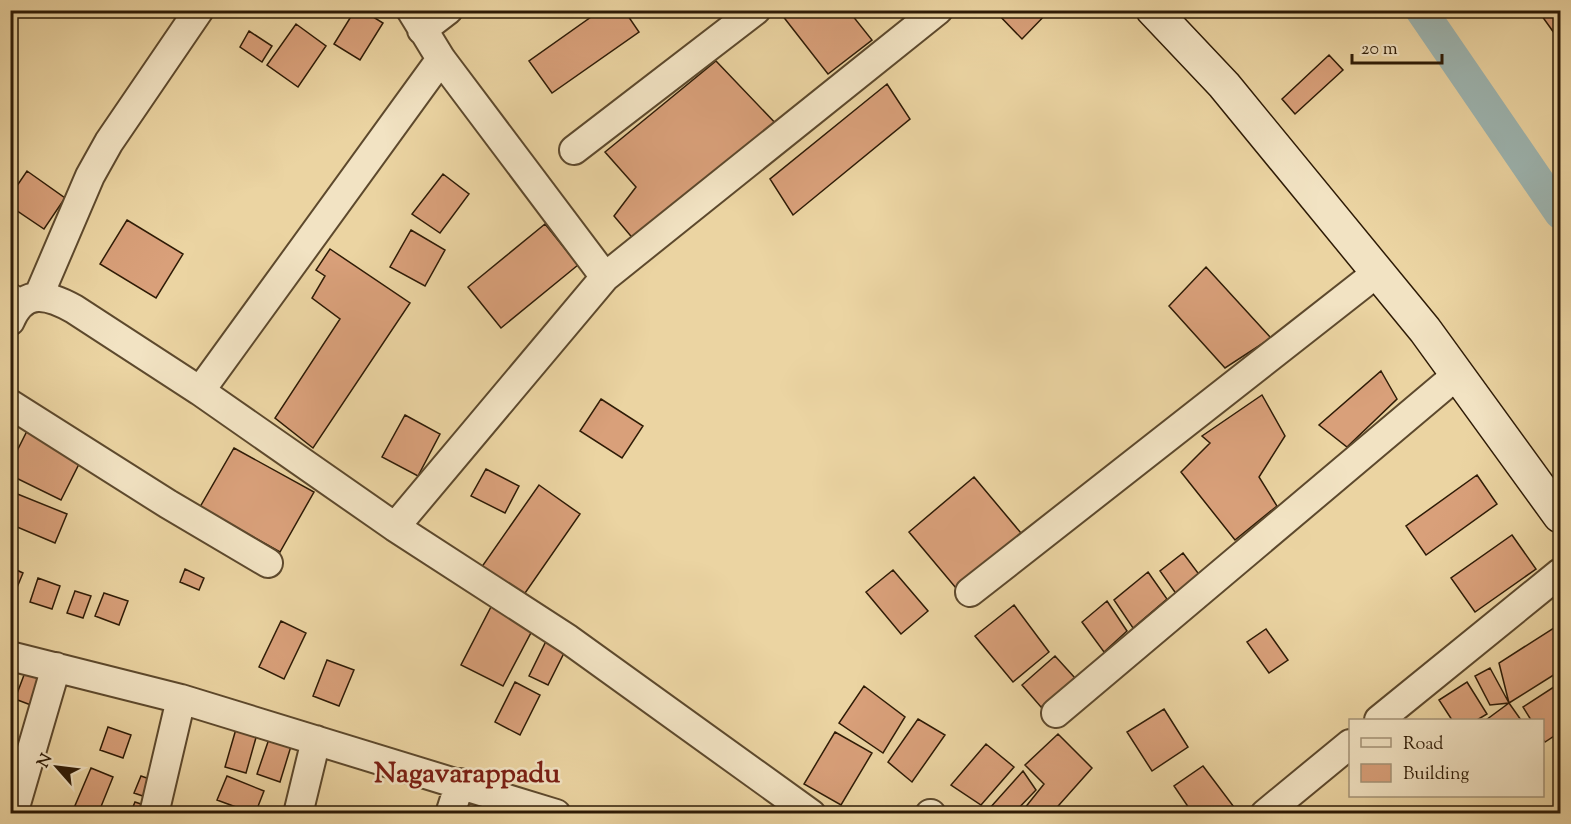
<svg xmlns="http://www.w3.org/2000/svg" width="1571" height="824" viewBox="0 0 1571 824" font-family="'Sorts Mill Goudy',serif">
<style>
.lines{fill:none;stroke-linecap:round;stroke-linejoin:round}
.canal{stroke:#9db5b1;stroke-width:32}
.building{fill:#d9a07a;stroke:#2e1b06;stroke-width:1.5}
.lane-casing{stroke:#5d492d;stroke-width:18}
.street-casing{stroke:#5d492d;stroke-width:32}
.secondary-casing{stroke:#2e1b06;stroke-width:36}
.lane{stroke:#f2e3c3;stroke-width:15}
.street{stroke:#f2e3c3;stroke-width:28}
.secondary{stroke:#f2e3c3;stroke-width:33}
.labels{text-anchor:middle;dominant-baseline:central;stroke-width:5;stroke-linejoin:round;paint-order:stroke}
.district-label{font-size:28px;font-weight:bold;fill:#7a1f14;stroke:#f2e3c3}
</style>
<rect width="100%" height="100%" fill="#ebd4a2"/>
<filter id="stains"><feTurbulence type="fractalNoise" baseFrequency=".00333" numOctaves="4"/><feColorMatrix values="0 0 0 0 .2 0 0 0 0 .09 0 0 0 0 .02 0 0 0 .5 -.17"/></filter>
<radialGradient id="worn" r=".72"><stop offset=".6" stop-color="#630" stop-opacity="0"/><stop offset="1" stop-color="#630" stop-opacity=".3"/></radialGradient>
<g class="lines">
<path class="canal" d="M1421 10 1560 213"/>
</g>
<path class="building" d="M355 10H362L383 23 360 60 334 44Z
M601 10H624L639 32 552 93 529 61Z
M787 10H848L872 40 828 74 782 15Z
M994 10H1050L1022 39Z
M1542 10H1560V34L1557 37 1539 12Z
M296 24 326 46 298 87 267 65Z
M249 31 272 46 262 62 240 47Z
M1329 55 1343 70 1295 114 1282 99Z
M716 61 780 128 635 241 614 216 636 187 605 152Z
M887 84 910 119 793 215 770 179Z
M27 171 65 198 44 229 10 206V196Z
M443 174 469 194 440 233 412 214Z
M127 220 183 254 156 298 100 264Z
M545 224 578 265 501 328 468 287Z
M411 230 445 250 425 286 390 267Z
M330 249 410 303 313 448 275 418 340 319 312 298 325 276 316 270Z
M1206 267 1271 338 1225 368 1169 306Z
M1381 371 1397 399 1347 447 1319 425Z
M1262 395 1285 436 1259 477 1277 506 1235 540 1181 472 1210 443 1202 436Z
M601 399 643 426 622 458 580 431Z
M405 415 440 434 418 476 382 457Z
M27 431 82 458 61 500 10 475V465Z
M234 448 314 492 280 552 200 507Z
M486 469 519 486 505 513 471 496Z
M1477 475 1497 504 1426 555 1406 526Z
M974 477 1026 539 961 594 909 532Z
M539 485 580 514 523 596 481 568Z
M10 491 67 514 55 543 10 524Z
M1512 535 1536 569 1475 612 1451 578Z
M1183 553 1201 577 1177 595 1160 571Z
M10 567 23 573 11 602H10Z
M185 569 204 578 199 590 180 582Z
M893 570 928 611 901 634 866 592Z
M1148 572 1167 599 1133 628 1114 600Z
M38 578 60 586 52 609 30 602Z
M75 591 91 596 83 618 67 613Z
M104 593 128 601 119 625 95 616Z
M1107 601 1127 631 1104 652 1082 622Z
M492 605 534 627 503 686 461 665Z
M1014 605 1049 652 1013 682 975 636Z
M281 621 306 633 284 679 259 667Z
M1560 624V671L1509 703 1499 663Z
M1266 629 1288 660 1269 673 1247 642Z
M550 633 569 643 548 685 529 676Z
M1055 656 1075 678 1041 707 1022 685Z
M327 660 354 670 339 706 313 696Z
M27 667 63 680 52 713 15 699Z
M1490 668 1509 703 1490 705 1475 676Z
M515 682 540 695 520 735 495 722Z
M1467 682 1487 714 1477 720H1452L1439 700Z
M1560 683V732L1545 742 1542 738V720H1531L1523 707Z
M864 686 905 717 883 753 839 723Z
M1509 703 1521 720H1486Z
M1164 709 1188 747 1152 771 1127 732Z
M918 719 945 735 912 782 888 762Z
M108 727 131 735 123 758 100 750Z
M236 729 257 734 246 773 225 767Z
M835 732 872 753 841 805 804 784Z
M1058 734 1092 768 1051 814H1020L1044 784 1025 765Z
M270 736 292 743 280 782 257 774Z
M986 744 1014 767 981 805 951 785Z
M10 746 27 752 19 772 10 769Z
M1203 766 1237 811 1233 814H1193L1174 786Z
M91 768 113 777 98 814H86L74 808Z
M1023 771 1036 790 1013 814H994L989 809Z
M141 776 173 787 166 804 134 793Z
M227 776 264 791 255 814 217 800Z
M135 802 165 812 164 814H130Z"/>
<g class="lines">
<g class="lane-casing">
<path id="lane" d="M10 289 24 301"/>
</g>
<g class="street-casing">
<path id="street" d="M411 10 441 59 605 277
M422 30 448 10
M574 150 756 10
M39 295 90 176 109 142 199 10
M10 321C24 287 49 295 74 309L200 391 395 527 568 639 811 814
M200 391 441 59
M10 404 168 504 268 563
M395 527 605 277 938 10
M970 592 1378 272
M10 656 181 699 556 814
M1056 713 1458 374
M1379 720 1560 573
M13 814 56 667
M154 814 181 699
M298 814 316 740
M450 814 460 783
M930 814H931
M1265 814 1350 744"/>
</g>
<g class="secondary-casing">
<path id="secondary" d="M1153 10 1224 85 1425 330 1560 516"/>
</g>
<use href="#lane" class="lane"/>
<use href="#street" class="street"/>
<use href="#secondary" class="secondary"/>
</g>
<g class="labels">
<g class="district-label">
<text x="467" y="775">Nagavarappadu</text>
</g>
</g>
<rect width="1571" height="824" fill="none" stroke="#ebd4a2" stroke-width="36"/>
<rect x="12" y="12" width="1547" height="800" fill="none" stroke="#2e1b06" stroke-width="3"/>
<rect x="18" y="18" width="1535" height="788" fill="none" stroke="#2e1b06" stroke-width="1.5"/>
<rect x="1349" y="719" width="195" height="78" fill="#f2e3c3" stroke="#a49377" stroke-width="1.5"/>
<rect x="1361" y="738" width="30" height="9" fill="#f2e3c3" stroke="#a49377" stroke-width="1.5"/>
<text x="1403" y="749" font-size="18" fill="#2e1b06">Road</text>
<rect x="1361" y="764" width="30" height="18" fill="#d9a07a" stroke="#a49377" stroke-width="1.5"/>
<text x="1403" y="779" font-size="18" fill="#2e1b06">Building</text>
<g transform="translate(57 767) rotate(298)" stroke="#f2e3c3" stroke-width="4.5" paint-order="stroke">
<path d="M0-4.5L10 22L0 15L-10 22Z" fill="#2e1b06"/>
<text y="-9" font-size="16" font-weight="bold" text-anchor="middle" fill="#2e1b06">N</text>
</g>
<path d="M1352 54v9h90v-9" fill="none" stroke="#2e1b06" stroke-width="3"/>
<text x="1361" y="54" font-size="18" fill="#2e1b06" stroke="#f2e3c3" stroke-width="4.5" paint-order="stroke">20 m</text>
<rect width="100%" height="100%" filter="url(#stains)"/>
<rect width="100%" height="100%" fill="url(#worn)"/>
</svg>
